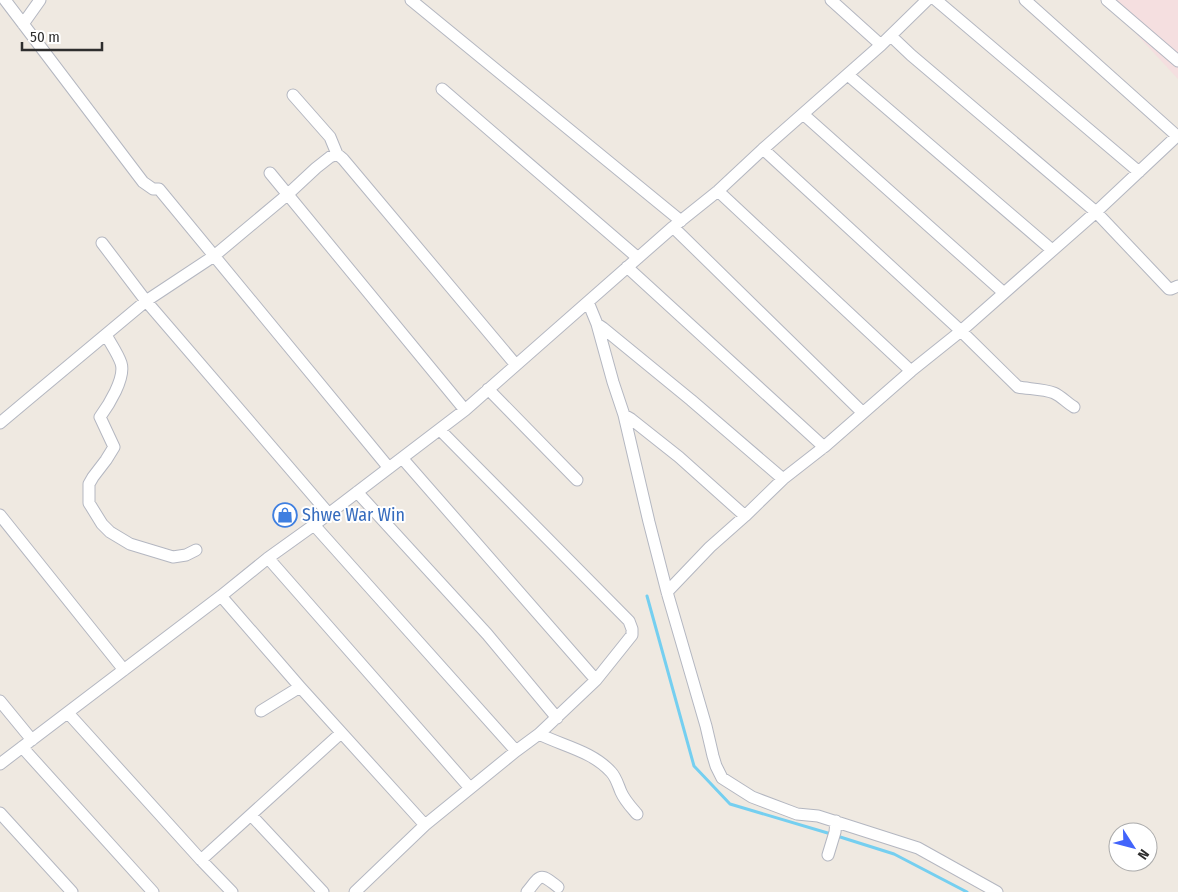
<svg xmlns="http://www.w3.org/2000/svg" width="1178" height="892" viewBox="0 0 1178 892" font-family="'Fira Sans Condensed',sans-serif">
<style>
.medical{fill:#f5dfe0}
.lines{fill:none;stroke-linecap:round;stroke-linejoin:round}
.stream{stroke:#75cff0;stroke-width:3}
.minor-casing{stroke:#b4b7c1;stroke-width:13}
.minor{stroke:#fff;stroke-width:11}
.labels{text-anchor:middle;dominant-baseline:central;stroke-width:4;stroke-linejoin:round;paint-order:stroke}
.shop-label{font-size:18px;fill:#366cbe;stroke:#fff;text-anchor:start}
</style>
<rect width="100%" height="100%" fill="#efe9e1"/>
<path class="medical" d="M1105 0H1178V79Z"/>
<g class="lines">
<path class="stream" d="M647 596 694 766 730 804 831 834
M837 836 894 854 967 892"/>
<g class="minor-casing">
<path id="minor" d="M5 0 143 182 153 189H159L389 468
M411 0 681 221
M831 0 881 45
M936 0 1139 172
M1025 0 1177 136
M1107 0 1178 61
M23 24 40 0
M891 36 911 55 1096 212 1169 289H1171L1178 286
M848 75 1052 250
M442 89 638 258
M293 95 330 137 337 154
M803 114 1004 293
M763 149 961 331 1018 387C1029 389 1044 389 1054 393 1061 396 1067 403 1074 407
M270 173 465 410
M718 191 911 371
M673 227 863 413
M102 243 146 301 329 514
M627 267 824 447
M588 302 597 324 613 382 624 415 649 522 667 592 706 726 713 756 716 766 722 778 752 797 797 814 818 816 918 848 997 892
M597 324 603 328 691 400 783 479
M106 335C111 344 118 354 121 363 126 378 108 406 100 417L114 447 106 460 93 477 89 484V503L102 524 110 532 130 544 173 557 186 555 196 550
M488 389 577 480
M624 415 631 419 679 457 745 516
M0 423 25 402 146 301 214 256 287 195 316 168 330 157 337 154 343 159 516 365
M402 458 596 680
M357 492 487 634 557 718
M0 515 124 670
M314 525 516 751
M268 558 470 788
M667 592 710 547 745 516 783 479 824 447 911 371 961 331 1096 212 1178 135
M221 596 300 687 425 825
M0 701 32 740
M261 711 300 687
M68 713 201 860 232 892
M539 734C563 746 592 751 611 772 616 777 618 785 621 792 625 801 631 807 637 814
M22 747 153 892
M0 764 221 596 268 558 314 525 465 410 673 227 718 191 763 149 881 45 927 0
M0 813 72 892
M251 815 323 892
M828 855 835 832 836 821
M201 860 341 733
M355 892 425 825 516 751 539 734 596 680 632 635V629L629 621 440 430
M527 892C541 875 539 872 558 887"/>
</g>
<use href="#minor" class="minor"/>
</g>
<defs>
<g id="shop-ring" transform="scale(1.25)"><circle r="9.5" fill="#fff" stroke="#3f7fe0" stroke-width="1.5"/><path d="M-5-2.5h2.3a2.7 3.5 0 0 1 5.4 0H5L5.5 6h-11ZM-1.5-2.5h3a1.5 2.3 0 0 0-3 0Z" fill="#3f7fe0"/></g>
</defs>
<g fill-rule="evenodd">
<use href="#shop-ring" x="285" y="515"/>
</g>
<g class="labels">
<g class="shop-label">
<text x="302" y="515">Shwe War Win</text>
</g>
</g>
<g transform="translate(1133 847) rotate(126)"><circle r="24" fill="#ffffff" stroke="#ababab"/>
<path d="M0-4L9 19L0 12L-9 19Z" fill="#4264fb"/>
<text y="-8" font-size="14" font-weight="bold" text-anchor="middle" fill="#2e2e2e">N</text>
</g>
<path d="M22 42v8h80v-8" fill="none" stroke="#2e2e2e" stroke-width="2.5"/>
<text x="30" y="42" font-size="15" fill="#2e2e2e" stroke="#ffffff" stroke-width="4" paint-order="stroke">50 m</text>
</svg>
